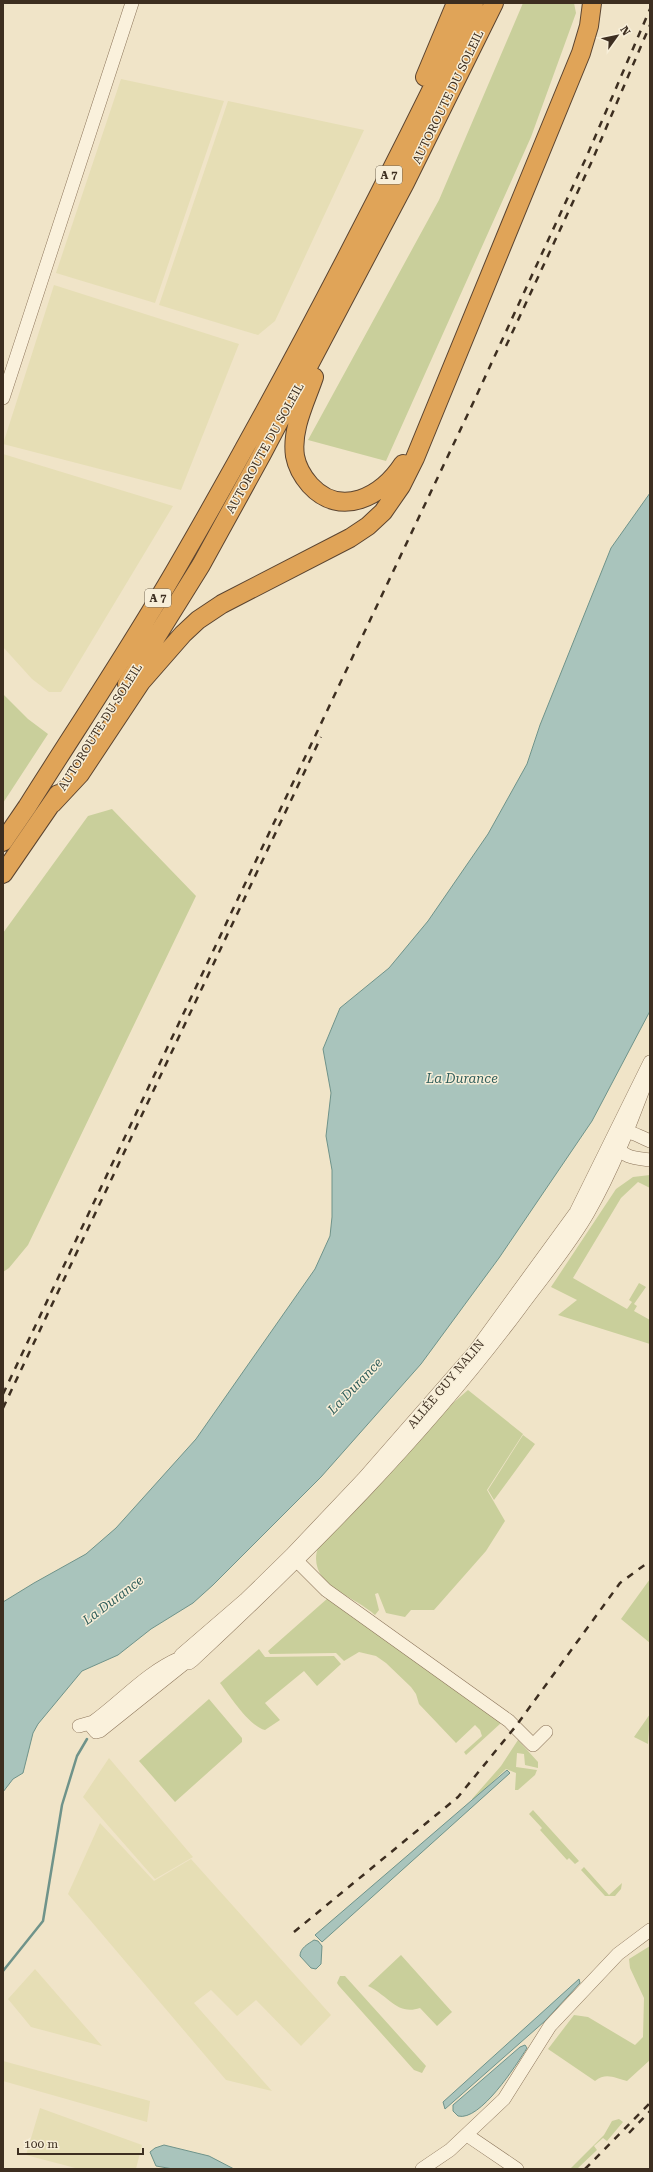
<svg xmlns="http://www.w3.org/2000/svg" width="653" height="2172" viewBox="0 0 653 2172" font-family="'Roboto Serif',serif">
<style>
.farmland{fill:#e6deb5}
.green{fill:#c9cf9b}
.water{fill:#a9c4bc;stroke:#6f938a}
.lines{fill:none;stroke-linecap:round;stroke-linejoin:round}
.stream{stroke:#6f938a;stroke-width:2.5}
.minor-casing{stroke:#8d765c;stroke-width:14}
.highway-casing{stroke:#5b4430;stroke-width:20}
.minor{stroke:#faf1dc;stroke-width:13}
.highway{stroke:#e0a458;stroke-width:18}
.rail{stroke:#3d2e20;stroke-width:2.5;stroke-dasharray:7 7;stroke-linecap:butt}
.labels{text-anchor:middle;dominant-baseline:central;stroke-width:3;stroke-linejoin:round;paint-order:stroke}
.shield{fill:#f7eed8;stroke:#756857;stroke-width:1}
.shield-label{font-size:11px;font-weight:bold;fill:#3d2e20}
.street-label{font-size:12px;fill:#3d2e20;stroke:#f7eed8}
.water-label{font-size:13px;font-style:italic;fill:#2f5d5a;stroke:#f7eed8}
</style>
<rect width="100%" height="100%" fill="#f0e4c8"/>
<path class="farmland" d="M121 79 224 101 155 303 56 273Z
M228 101 364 130 275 321 258 335 159 305Z
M54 285 239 344 181 490 3 444Z
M3 454 173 506 61 692H49L32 679 3 647Z
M109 1758 193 1857 155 1879 83 1797Z
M100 1823 154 1881 191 1859 331 2015 301 2046 256 2000 237 2016 211 1990 194 2003 272 2091 226 2080 68 1894Z
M35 1969 102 2046 31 2027 8 1999Z
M3 2061 150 2101 147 2122 3 2081Z
M40 2108 142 2145 136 2169H79L26 2155Z"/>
<path class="green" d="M523 3H574L576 13 531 137 386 461 308 440 439 200Z
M3 694 28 719 48 734 3 803Z
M112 809 196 896 28 1245 9 1268 3 1272V933L88 816Z
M650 1175V1188L638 1182 621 1198 573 1278 627 1309 632 1302 629 1300 639 1283 646 1287 634 1304 637 1306 634 1311 650 1320V1344L558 1315 577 1300 551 1287 616 1189 633 1177Z
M468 1390 523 1434 487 1490 505 1521 486 1551 434 1610H411L405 1617 386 1613 378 1593 375 1594 379 1610 375 1615C352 1594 306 1585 318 1547L453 1403Z
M523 1435 535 1444 494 1500 488 1490Z
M650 1579V1643L621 1619Z
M328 1598 501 1723 466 1755 464 1752 482 1736 480 1730 475 1725 456 1743 419 1704 416 1694 411 1687 386 1663 376 1656 359 1652 344 1661 336 1653 270 1654 268 1651Z
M259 1649 265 1657 334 1656 341 1664 317 1686 304 1671 265 1703 280 1720 265 1730C249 1726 230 1696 220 1683Z
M209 1699 242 1738V1742L175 1802 139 1761Z
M650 1714 648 1744 634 1737Z
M518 1740 538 1762V1768L525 1765 524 1754 517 1753 516 1767 537 1770 535 1775 518 1790H515L516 1773 506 1769 474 1800 472 1799 501 1766Z
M533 1810 579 1861 575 1864 569 1858 567 1860 540 1830 542 1828 529 1814Z
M584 1867 609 1895 622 1883 621 1889 615 1896H605L581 1870Z
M650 1946V2060L627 2081C615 2078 606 2072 595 2081L548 2049 574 2015 588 2017 635 2045 643 2037 644 1998 630 1968 629 1959Z
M401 1955 452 2012 437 2026 420 2008C397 2016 388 1995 368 1986Z
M340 1976H345L426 2066 422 2073 414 2070 339 1986 337 1983Z
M619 2119 623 2122 607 2141 603 2138 594 2146 597 2150 577 2169H570L604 2135 612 2121Z"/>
<path class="water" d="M650 493V1011L592 1121 499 1258 421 1364 321 1477 213 1585 193 1603 151 1629 118 1655 82 1671 38 1724 33 1733 23 1773 13 1779 3 1792V1602L34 1583 86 1554 116 1528 196 1439 315 1269 330 1236 332 1217V1170L326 1136 331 1093 323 1049 340 1008 389 968 428 921 488 834 527 764 540 725 611 548Z
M507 1770 510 1773 322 1942 315 1935Z
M314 1940 318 1941 322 1946 321 1964 316 1969 311 1968 300 1956C300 1948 308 1944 314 1940Z
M579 1979 580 1983 545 2021 445 2109 443 2102Z
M525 2045 527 2048C517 2064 480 2122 458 2116L453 2111V2105L520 2047Z
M164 2145 209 2156 234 2169H173L156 2166 150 2152 155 2148Z"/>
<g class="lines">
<path class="stream" d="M3 1971 43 1921 62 1805 77 1756 87 1739"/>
<g class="minor-casing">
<path id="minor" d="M3 398 132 3
M650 1062 576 1212 474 1352 363 1479 291 1555 246 1599 181 1655V1662L189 1663 193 1660C311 1550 424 1437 520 1308 543 1277 569 1246 588 1213 614 1168 632 1119 650 1071
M618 1131C632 1131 638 1136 650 1141
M615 1142C622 1158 634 1158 650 1160
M292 1556 326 1590 509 1721 533 1745 546 1732
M180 1658C147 1672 122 1701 93 1722L91 1726 96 1732 100 1731 185 1663
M79 1726 93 1722
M467 2135 517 2169
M422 2169 450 2150 504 2099 550 2026 618 1954 650 1930"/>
</g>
<g class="highway-casing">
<path id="highway" d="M425 77 456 3
M314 377C306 401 291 429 295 456 297 467 303 477 310 485 341 519 382 496 403 464
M127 684 201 565 262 454 405 183 494 3
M52 804 80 774 141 682 183 634 198 620 222 604 350 538 368 526 383 512 401 486 415 458 581 53 589 26 592 3
M3 842 27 807C78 726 132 646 179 564 285 381 382 193 474 3
M3 874 58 794"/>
</g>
<use href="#minor" class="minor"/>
<use href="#highway" class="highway"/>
<path class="rail" d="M506 346 592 161 650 25
M3 1394 474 401 586 158 650 9
M3 1408 321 737
M294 1932 458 1797 516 1726 620 1583 650 1561
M629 2133 650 2111
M585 2169 650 2103"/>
</g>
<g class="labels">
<g class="shield">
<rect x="376" y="166" width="26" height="18" rx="3"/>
<rect x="145" y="589" width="26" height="18" rx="3"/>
</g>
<g class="shield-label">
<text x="389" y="175">A 7</text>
<text x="158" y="598">A 7</text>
</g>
<g class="street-label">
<text transform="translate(448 97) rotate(-64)">AUTOROUTE DU SOLEIL</text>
<text transform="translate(265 448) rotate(-61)">AUTOROUTE DU SOLEIL</text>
<text transform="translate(100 727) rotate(-58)">AUTOROUTE DU SOLEIL</text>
<text transform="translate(446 1384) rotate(-50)">ALLÉE GUY NALIN</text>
</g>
<g class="water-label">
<text x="462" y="1078">La Durance</text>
<text transform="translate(355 1386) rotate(-46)">La Durance</text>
<text transform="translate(113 1600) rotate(-37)">La Durance</text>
</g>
</g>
<rect width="653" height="2172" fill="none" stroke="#3d2e20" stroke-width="8"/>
<g transform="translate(617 36) rotate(57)" stroke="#f7eed8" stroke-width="3" paint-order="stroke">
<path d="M0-3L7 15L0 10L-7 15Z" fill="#3d2e20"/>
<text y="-6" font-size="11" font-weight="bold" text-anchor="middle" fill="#3d2e20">N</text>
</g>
<path d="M18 2148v6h125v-6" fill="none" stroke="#3d2e20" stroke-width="2"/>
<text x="24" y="2148" font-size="12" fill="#3d2e20" stroke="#f7eed8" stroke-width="3" paint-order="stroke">100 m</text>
</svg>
